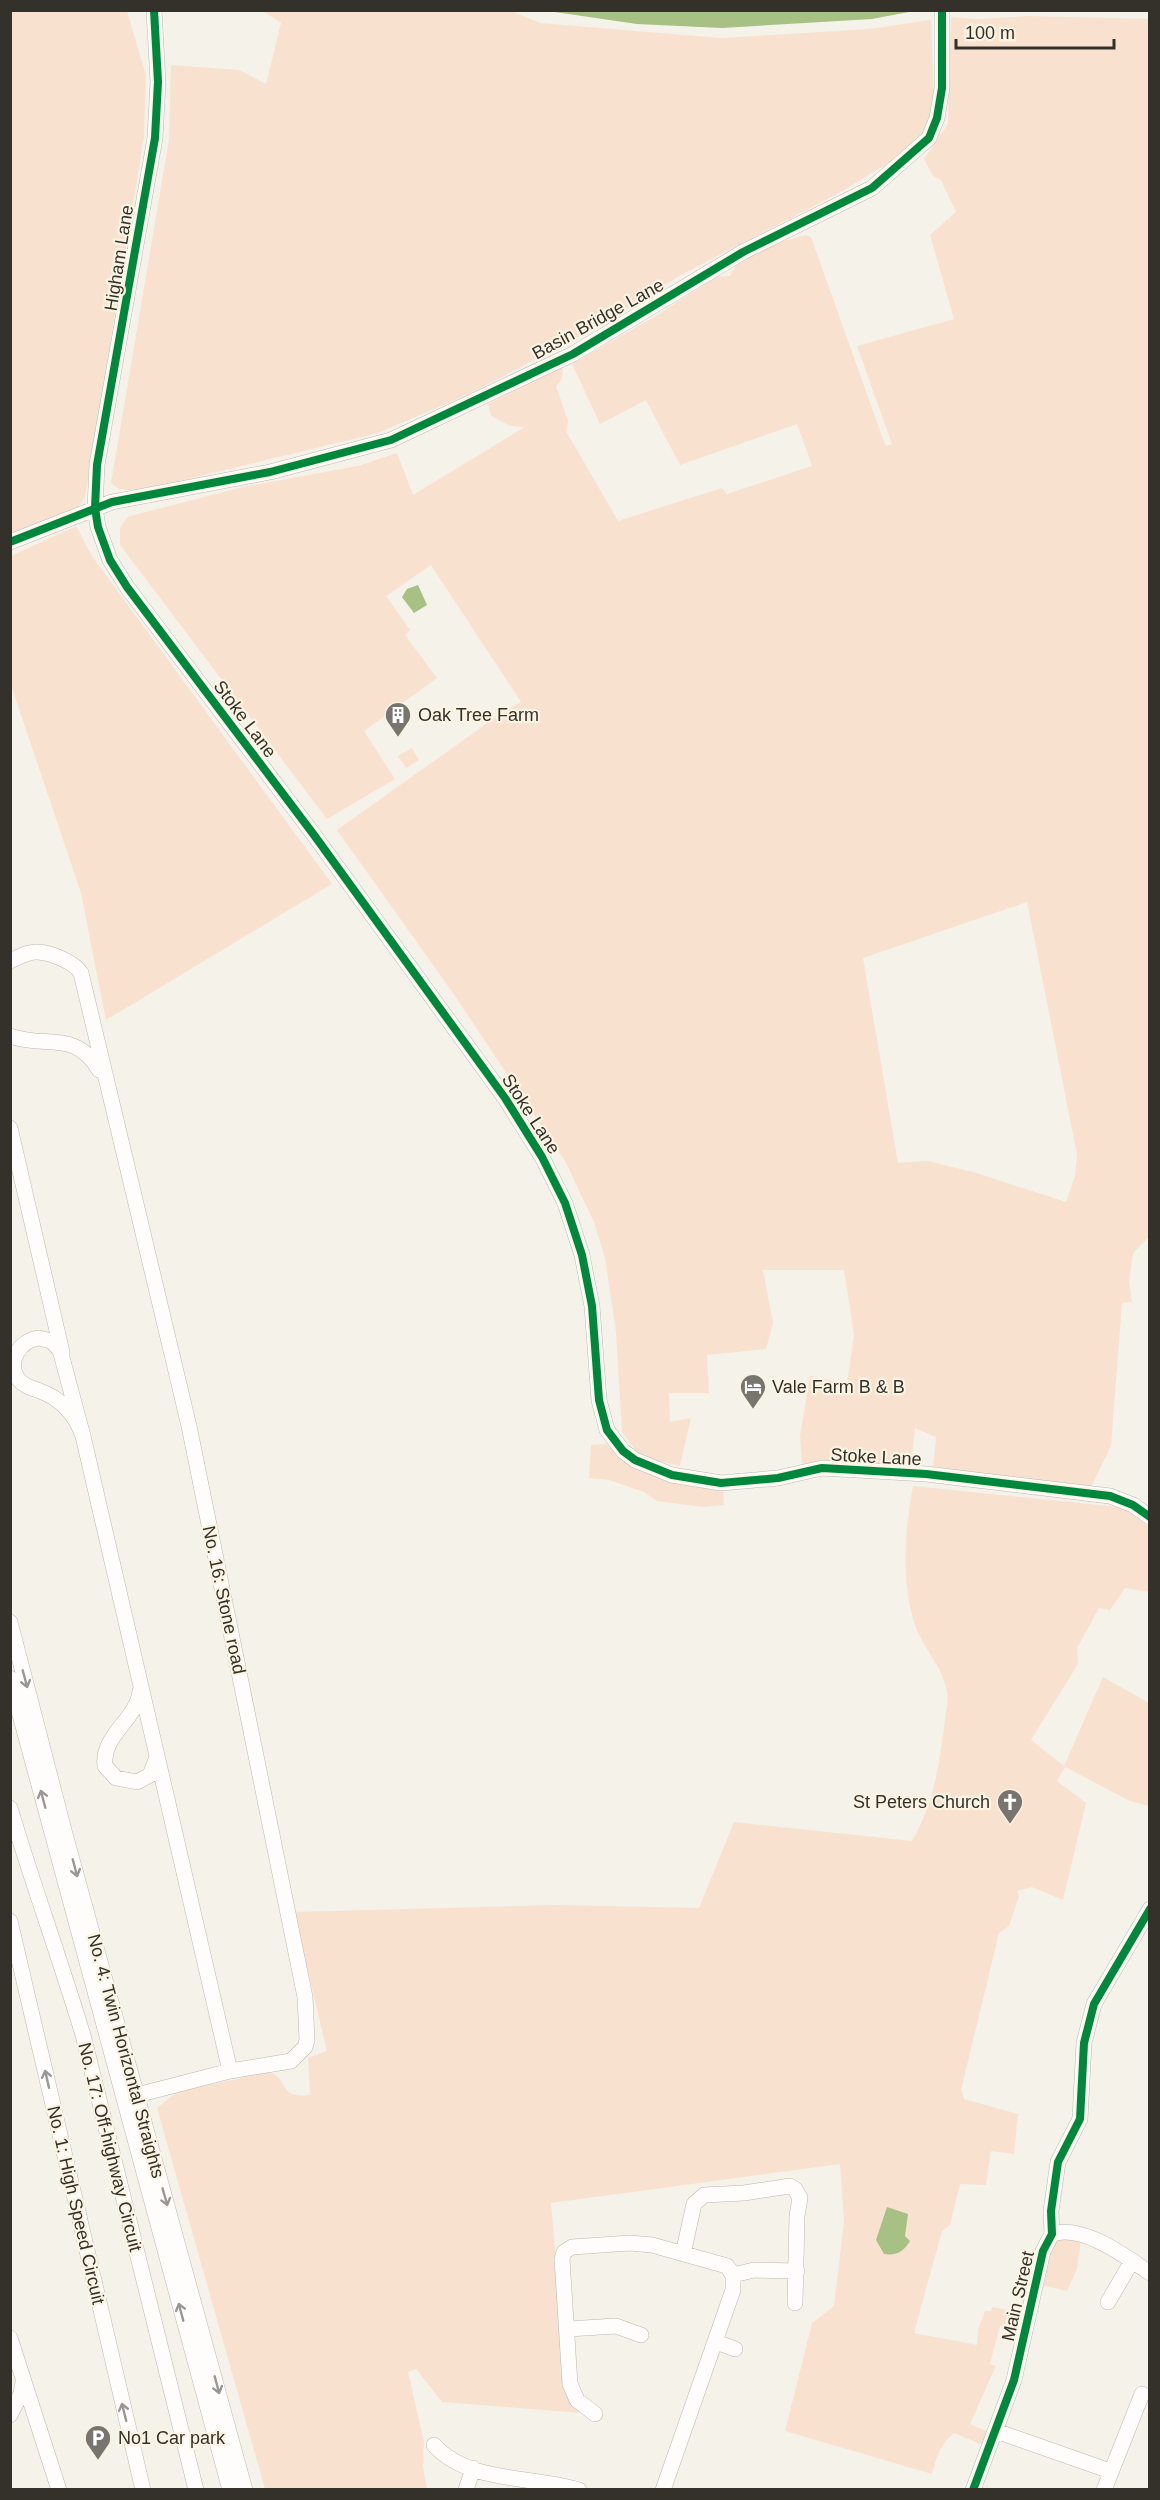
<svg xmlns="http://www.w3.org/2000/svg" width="1160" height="2500" viewBox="0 0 1160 2500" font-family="Helvetica,sans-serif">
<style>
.green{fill:#f9e1d0;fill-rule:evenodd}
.water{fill:#a7c084}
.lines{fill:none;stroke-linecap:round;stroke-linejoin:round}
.minor-casing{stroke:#bab7b0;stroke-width:16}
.minor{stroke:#fefdfc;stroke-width:15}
.cycleway-casing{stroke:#fbf4e3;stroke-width:11}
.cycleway{stroke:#00873e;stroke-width:8}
.oneway{stroke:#999794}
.labels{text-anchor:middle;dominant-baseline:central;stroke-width:4.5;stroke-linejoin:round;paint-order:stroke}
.street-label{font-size:18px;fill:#34312b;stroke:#fbf4e3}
.poi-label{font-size:18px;fill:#34312b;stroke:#fbf4e3;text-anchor:start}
</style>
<rect width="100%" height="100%" fill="#f5f2e9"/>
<path class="green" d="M11 11H127L146 75 144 137 85 497 77 509 11 537Z
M263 11H511L540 23 721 38 869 29 931 20 934 104 924 133 890 162 837 194 681 275 601 325 469 394 378 433 138 491 119 489 111 483 169 140 171 65 239 70 266 84 281 23Z
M1030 16 1149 19 1150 1236 1133 1253 1129 1281 1132 1302 1122 1303 1111 1446 1090 1489 933 1469 936 1437 915 1428 911 1466 905 1469 802 1465 800 1436 810 1376 847 1383 854 1335 844 1270H763L773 1323 766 1349 707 1355 709 1393H669L670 1422 691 1418 680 1466 640 1456 622 1432 616 1332 605 1258 594 1222 565 1161 453 993 337 830 503 712 521 702 431 565 386 596 410 630 405 635 437 678 364 731 395 779 327 819 120 545V528L127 517 243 487 358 466 397 453 413 495 525 427 510 426 491 416 488 404 555 369H563L562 379 556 386 568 421 566 431 618 521 722 488 727 494 812 466 797 424 680 465 646 400 600 424 572 364 659 314 716 277 730 276C741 250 780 242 806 235L811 237 883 439 886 446 892 444 857 346 954 319 930 235 956 212 941 180 933 176 924 159 948 124 951 17 977 19ZM1027 902 1077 1154 1075 1176 1066 1202 973 1172 927 1161 898 1163 863 958Z
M76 526 92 556 332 884 106 1020 81 893 11 685V556Z
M412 748 419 760 406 768 398 756Z
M606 1444 638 1467 723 1488 724 1505 703 1507 657 1501 644 1492 609 1480 589 1478 591 1445Z
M913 1486 1119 1507 1133 1514 1149 1527V1592L1125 1588 1110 1610 1099 1608 1077 1648 1078 1664 1031 1740 1064 1766 1103 1677 1149 1703V1806L1130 1801 1065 1767 1057 1781 1086 1803 1063 1900 1032 1887 1017 1891 1019 1896 1009 1926 999 1933 961 2090 964 2099 1018 2114 1014 2154 991 2151 986 2185 960 2184 950 2225 942 2231 914 2333 977 2345 978 2329 985 2311H991L992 2307 1007 2310 1005 2326H1000L990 2364 996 2366 970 2424 988 2432 983 2445 954 2433C940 2443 936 2459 932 2474L785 2431 812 2323 834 2306 844 2221 840 2164 551 2203 567 2383 595 2414 442 2402 416 2369 408 2372 424 2442 423 2467 427 2489H265L157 2108 177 2092 269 2072C290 2079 277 2099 310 2095L308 2058 327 2051 294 1912 554 1905 699 1908 734 1822 912 1841C934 1804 940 1761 945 1719 946 1710 949 1700 947 1692 943 1666 921 1646 914 1622 901 1579 905 1529 913 1486Z
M1054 2238 1081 2240 1077 2269 1067 2291 1041 2285Z"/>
<path class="water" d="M548 11H914L872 19 722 28 637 24Z
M418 585 427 605 414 613 402 597 407 589Z
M887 2207 908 2214 905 2236 910 2241C904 2251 897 2256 884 2254L876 2240Z"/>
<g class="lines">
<g class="minor-casing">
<path id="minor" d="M154 10 158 82 155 138 97 465 95 508 98 527 110 560 127 587 314 835 505 1098 542 1157 565 1203 582 1255 592 1306 599 1400 607 1430 623 1451 635 1460 672 1475 721 1483 778 1478 822 1468 926 1474 1110 1496 1133 1505 1150 1517
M10 542 112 502 270 472 391 440 573 354 743 252 872 188 929 138 937 118 942 88V10
M10 961C19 957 29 951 38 952 52 953 74 962 81 973L189 1426 305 1997 307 2040 305 2047 291 2061 230 2071 137 2095
M10 1036C46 1049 75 1029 99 1070
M10 1128 62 1352
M39 1338 51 1341 60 1350 83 1436C75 1414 62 1399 40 1391 32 1388 24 1386 19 1380 5 1363 20 1340 39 1338Z
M83 1436 230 2071
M10 1622 65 1834 245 2490
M10 1678 230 2490
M140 1691C137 1720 101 1735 105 1766L116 1778 137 1782 150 1775 157 1757
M10 1808C33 1885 60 1959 83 2035L196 2490
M10 1921 143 2490
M1052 2234C1083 2224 1125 2256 1150 2273
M683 2254 694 2204 704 2195 744 2193 790 2186 795 2189 800 2198 797 2216 795 2303
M733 2275 754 2270 797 2271
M1108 2302 1132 2261
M568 2329 616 2326 641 2335
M10 2338 59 2490
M716 2342 735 2349
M595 2414 577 2400 570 2384 562 2259 564 2252 572 2247 630 2243 652 2245 727 2266 733 2275V2290L663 2490
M10 2415 21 2394 23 2382
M996 2431 1110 2471
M434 2445C468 2483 534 2476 579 2490
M466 2490 473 2468
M973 2490 1014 2380 1043 2251 1052 2234 1051 2211 1058 2162 1080 2119 1084 2043 1094 2004 1150 1909
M1104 2490 1142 2394"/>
</g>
<use href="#minor" class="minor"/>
<g class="cycleway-casing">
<path id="cycleway" d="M154 10 158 82 155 138 97 465 95 508 98 527 110 560 127 587 314 835 505 1098 542 1157 565 1203 582 1255 592 1306 599 1400 607 1430 623 1451 635 1460 672 1475 721 1483 778 1478 822 1468 926 1474 1110 1496 1133 1505 1150 1517
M10 542 112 502 270 472 391 440 573 354 743 252 872 188 929 138 937 118 942 88V10
M973 2490 1014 2380 1043 2251 1052 2234 1051 2211 1058 2162 1080 2119 1084 2043 1094 2004 1150 1909"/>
</g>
<use href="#cycleway" class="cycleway"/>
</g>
<defs><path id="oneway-shaft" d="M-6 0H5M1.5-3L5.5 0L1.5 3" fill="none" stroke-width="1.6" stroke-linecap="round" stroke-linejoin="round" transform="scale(1.5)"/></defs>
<g class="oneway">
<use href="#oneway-shaft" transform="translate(25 1679) rotate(75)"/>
<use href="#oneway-shaft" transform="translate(43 1799) rotate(-105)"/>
<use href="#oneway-shaft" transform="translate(75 1868) rotate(75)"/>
<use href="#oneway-shaft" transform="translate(47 2079) rotate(-103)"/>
<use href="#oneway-shaft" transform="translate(165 2197) rotate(74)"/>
<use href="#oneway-shaft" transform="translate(181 2312) rotate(-105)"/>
<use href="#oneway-shaft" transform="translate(217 2385) rotate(75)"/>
<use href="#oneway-shaft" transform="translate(124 2412) rotate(-104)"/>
</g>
<defs>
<g id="building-pin" transform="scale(1.35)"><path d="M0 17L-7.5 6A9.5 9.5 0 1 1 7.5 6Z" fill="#78756e" stroke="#fbf4e3"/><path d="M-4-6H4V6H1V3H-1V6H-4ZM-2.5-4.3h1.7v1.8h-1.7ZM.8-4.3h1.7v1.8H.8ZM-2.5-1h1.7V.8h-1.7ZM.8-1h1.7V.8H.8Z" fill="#fff"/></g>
<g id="hotel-pin" transform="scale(1.35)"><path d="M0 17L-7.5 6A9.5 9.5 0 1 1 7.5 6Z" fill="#78756e" stroke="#fbf4e3"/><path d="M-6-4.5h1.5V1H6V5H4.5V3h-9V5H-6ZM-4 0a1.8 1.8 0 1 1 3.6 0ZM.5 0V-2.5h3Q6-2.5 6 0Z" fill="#fff"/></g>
<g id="church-pin" transform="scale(1.35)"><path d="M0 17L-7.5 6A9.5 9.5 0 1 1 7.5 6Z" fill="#78756e" stroke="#fbf4e3"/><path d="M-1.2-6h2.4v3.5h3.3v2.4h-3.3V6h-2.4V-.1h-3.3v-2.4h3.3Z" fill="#fff"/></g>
<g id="parking-pin" transform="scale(1.35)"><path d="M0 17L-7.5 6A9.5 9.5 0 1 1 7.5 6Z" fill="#78756e" stroke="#fbf4e3"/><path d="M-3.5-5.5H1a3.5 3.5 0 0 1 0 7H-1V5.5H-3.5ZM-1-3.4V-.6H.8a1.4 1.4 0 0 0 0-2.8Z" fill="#fff"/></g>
</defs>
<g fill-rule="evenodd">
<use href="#building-pin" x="398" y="715"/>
<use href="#hotel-pin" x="753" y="1387"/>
<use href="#church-pin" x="1010" y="1802"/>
<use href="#parking-pin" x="98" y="2438"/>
</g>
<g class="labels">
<g class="street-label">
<text transform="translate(119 258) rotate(-81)">Higham Lane</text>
<text transform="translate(598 319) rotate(-29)">Basin Bridge Lane</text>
<text transform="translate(245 719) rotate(53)">Stoke Lane</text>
<text transform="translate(531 1114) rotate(57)">Stoke Lane</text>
<text transform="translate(876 1457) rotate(3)">Stoke Lane</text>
<text transform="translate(224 1600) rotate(78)">No. 16: Stone road</text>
<text transform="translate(126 2056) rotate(75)">No. 4: Twin Horizontal Straights</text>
<text transform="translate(110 2147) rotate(76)">No. 17: Off-highway Circuit</text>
<text transform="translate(76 2205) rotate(77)">No. 1: High Speed Circuit</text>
<text transform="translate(1018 2296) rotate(-77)">Main Street</text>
</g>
<g class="poi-label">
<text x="418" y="715">Oak Tree Farm</text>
<text x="772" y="1387">Vale Farm B &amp; B</text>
<text x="990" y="1802" text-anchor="end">St Peters Church</text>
<text x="118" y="2438">No1 Car park</text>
</g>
</g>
<rect width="1160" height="2500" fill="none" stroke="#34312b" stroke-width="24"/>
<path d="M956 39v9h158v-9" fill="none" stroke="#34312b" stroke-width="3"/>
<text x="965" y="39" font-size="18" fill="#34312b" stroke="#fbf4e3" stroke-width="4.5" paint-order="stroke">100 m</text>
</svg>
